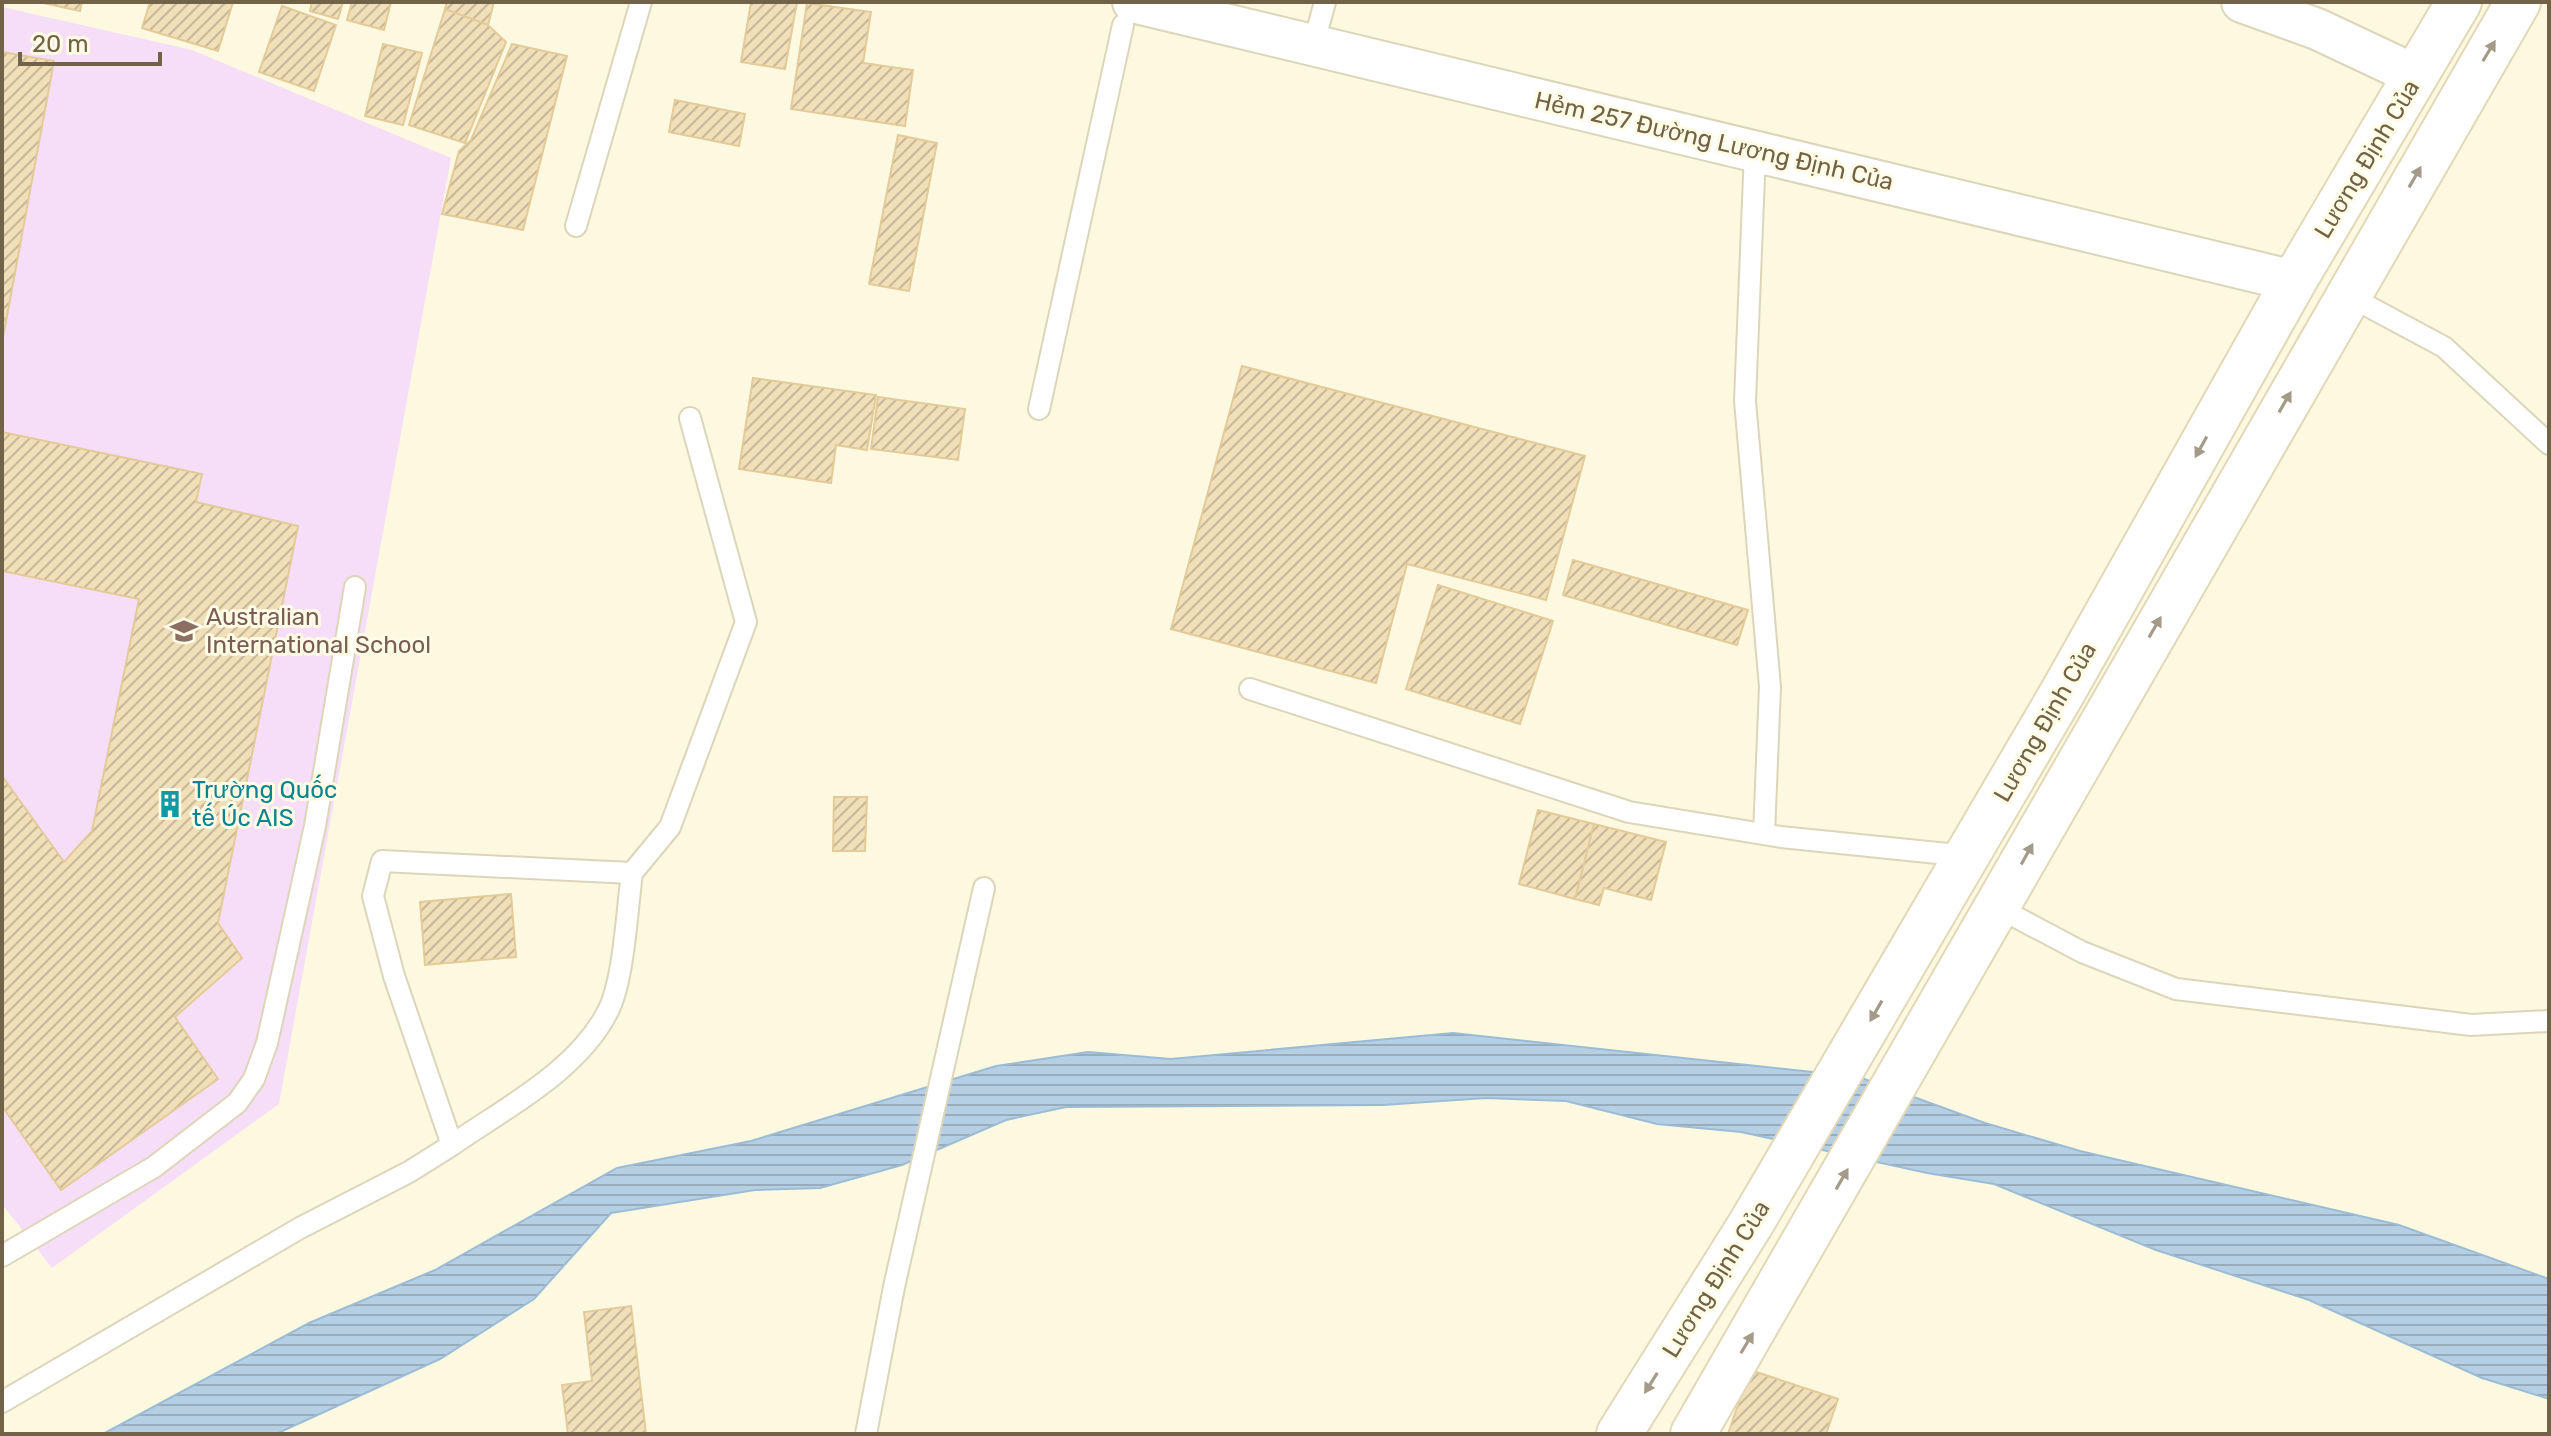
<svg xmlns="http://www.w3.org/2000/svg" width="2551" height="1436" viewBox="0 0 2551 1436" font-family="Rubik,sans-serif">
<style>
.education{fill:#f6ddf8}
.water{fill:url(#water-rules);stroke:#9cbcd6;stroke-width:2}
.building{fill:url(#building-hatch);stroke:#e3cb99;stroke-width:2}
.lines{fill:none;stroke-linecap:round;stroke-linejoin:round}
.service-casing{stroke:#ddd5ba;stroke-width:24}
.minor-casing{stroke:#ddd5ba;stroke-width:44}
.secondary-casing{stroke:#e2d8b8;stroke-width:48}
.service{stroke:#fff;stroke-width:20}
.minor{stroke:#fff;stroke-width:40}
.secondary{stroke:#fff;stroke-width:44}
.oneway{fill:#a39a88}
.labels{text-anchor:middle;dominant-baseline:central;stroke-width:6;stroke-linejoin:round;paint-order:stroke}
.street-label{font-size:24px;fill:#726348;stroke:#fffce6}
.education-label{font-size:24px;fill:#785e54;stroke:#fffce6;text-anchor:start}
.culture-label{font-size:24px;fill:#0d838f;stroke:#fffce6;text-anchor:start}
</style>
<defs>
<pattern id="water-rules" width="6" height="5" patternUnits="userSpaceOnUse" patternTransform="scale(2)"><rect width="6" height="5" fill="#b5d0e5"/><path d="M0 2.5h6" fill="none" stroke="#98acbc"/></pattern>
<pattern id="building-hatch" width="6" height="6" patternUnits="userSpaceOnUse" patternTransform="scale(2)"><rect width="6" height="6" fill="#f1dfb8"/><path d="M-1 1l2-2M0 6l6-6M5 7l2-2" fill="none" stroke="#c8b898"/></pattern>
</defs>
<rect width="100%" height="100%" fill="#fcf9e0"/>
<path class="education" d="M2 7 192 50 451 158 279 1104 52 1268 2 1204Z"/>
<path class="water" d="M1453 1033 1859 1077 1985 1123 2080 1151 2399 1225 2549 1279V1399L2482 1378 2309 1300 2156 1250 1994 1184 1927 1173 1741 1132 1657 1124 1566 1101 1486 1098 1383 1105 1066 1107 1006 1120 902 1165 820 1188 755 1190 611 1213 534 1299 440 1359 276 1434H103L309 1323 435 1270 617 1168 751 1141 996 1066 1088 1052 1171 1059Z"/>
<path class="building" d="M39 2H82L80 11Z
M150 2H233L218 51 142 28Z
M312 2H343L338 19 310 11Z
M352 2H391L384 30 347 20Z
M447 2H494L488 25 445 9Z
M751 2H797L785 69 741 62Z
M807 3 871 12 863 63 913 70 905 126 791 109Z
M282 6 336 25 314 91 259 72Z
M445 9 488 25 506 42 465 143 409 125Z
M383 44 422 53 403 125 365 116Z
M512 44 567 56 523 230 442 214 459 151 471 140Z
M2 52 54 61 2 343Z
M675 100 745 114 739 146 669 132Z
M898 135 937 143 909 291 869 284Z
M1242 366 1585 456 1546 600 1407 564 1376 683 1171 629Z
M753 378 876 395 867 450 836 445 831 483 739 469Z
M878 397 965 409 958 460 871 449Z
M2 432 202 474 196 502 298 526 218 923 242 958 175 1017 218 1079 61 1190 2 1106V776L64 862 92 831 139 599 2 571Z
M1573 560 1748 610 1737 645 1563 595Z
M1438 585 1553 621 1520 724 1406 689Z
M834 797H867L865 851H833Z
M1538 810 1594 824 1575 899 1519 884Z
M1594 824 1666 842 1651 900 1604 888 1599 905 1575 899Z
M511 894 516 957 425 965 420 902Z
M631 1306 646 1434H568L562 1385 592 1381 584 1312Z
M1750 1370 1838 1399 1826 1434H1728Z"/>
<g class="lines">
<g class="service-casing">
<path id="service" d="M1313 46 1325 2
M1755 151 1745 401 1770 687 1764 834
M576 226 641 2
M2347 295 2444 347 2549 444
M1039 409 1123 25
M1250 689 1629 812 1781 837 1967 856
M1997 907 2082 952 2176 989 2471 1025 2549 1021
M452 1145C505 1108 578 1071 608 1011 624 980 627 909 632 873
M2 1256 154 1167 237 1103 254 1079 267 1043 315 826 355 587
M2 1402 300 1228 409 1172 452 1145 394 976 373 896 382 861 632 873 670 827 746 622 690 418
M866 1434 894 1287 984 888"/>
</g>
<g class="minor-casing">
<path id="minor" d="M1133 2 2294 281
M2242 2 2317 29 2417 76"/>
</g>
<g class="secondary-casing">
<path id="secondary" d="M1619 1434 1752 1222 2064 690 2294 281 2459 2
M1693 1434 2518 2"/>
</g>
<use href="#service" class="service"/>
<use href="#minor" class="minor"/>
<use href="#secondary" class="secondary"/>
</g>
<defs><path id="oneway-solid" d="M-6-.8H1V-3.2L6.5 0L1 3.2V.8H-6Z" transform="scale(2)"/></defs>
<g class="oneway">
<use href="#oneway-solid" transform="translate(2489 51) rotate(-59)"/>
<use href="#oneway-solid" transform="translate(2415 177) rotate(-60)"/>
<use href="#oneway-solid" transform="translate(2285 402) rotate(-60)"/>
<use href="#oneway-solid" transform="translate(2201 447) rotate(119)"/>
<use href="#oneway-solid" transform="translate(2155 627) rotate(-60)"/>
<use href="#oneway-solid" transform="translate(2027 854) rotate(-61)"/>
<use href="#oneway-solid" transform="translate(1876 1011) rotate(120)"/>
<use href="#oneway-solid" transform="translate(1842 1179) rotate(-60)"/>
<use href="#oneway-solid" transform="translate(1747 1343) rotate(-59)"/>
<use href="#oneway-solid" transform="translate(1651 1383) rotate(122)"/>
</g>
<defs>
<g id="school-bare" transform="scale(2.16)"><path d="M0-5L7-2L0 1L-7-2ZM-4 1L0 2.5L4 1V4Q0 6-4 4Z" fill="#8d6e63" stroke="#fffce6" stroke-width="2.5" paint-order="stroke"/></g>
<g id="building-bare" transform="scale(2.16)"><path d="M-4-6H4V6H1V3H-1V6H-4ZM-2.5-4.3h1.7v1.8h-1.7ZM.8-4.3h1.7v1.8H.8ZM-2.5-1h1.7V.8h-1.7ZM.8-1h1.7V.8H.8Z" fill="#0f9aa8" stroke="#fffce6" stroke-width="2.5" paint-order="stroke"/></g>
</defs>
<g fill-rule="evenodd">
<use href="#school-bare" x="184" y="631"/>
<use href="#building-bare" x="170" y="804"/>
</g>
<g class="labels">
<g class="street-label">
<text transform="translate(1714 141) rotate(13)">Hẻm 257 Đường Lương Định Của</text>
<text transform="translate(2367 159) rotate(-59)">Lương Định Của</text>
<text transform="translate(2045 722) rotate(-60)">Lương Định Của</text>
<text transform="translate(1716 1279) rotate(-58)">Lương Định Của</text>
</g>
<g class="education-label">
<text x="206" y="617">Australian<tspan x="206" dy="28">International School</tspan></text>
</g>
<g class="culture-label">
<text x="192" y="790">Trường Quốc<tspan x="192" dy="28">tế Úc AIS</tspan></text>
</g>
</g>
<rect width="2551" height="1436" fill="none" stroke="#726348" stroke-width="8"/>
<path d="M20 52v12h140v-12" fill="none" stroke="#726348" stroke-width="4"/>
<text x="32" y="52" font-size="24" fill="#726348" stroke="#fffce6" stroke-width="6" paint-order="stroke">20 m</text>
</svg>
